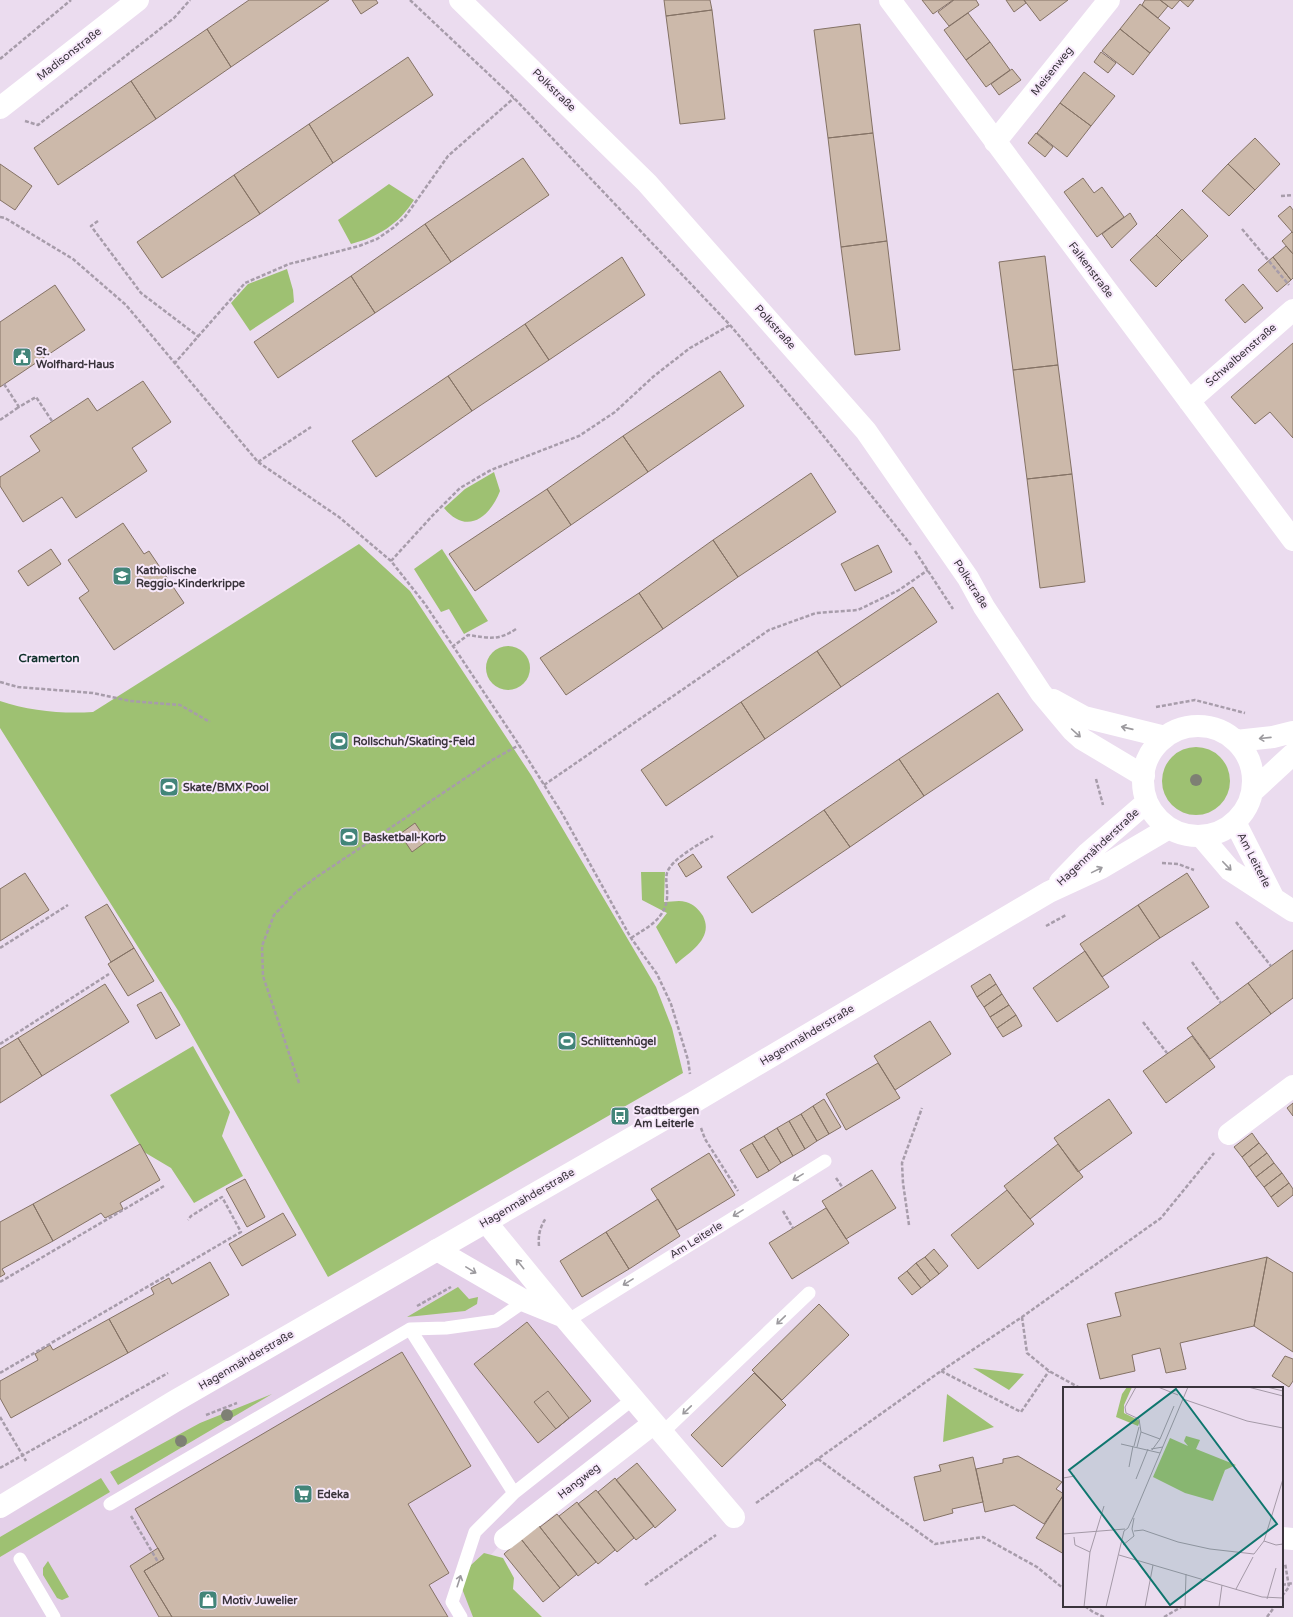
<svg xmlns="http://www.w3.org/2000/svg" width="1293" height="1617" viewBox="0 0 1293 1617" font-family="'Varela Round',sans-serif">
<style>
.built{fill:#e4d0e9}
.green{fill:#9ec172}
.building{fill:#ccb9aa;stroke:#847265}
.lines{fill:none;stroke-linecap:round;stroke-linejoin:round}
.path{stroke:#a79caa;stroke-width:2.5;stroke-dasharray:4 2;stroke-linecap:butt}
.service{stroke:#fff;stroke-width:13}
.minor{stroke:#fff;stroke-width:22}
.tertiary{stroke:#fff;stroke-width:22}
.tree{fill:#7e8074}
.oneway{stroke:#9c9a9e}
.labels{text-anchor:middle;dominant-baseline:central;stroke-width:4;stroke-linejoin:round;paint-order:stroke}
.street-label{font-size:11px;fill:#3a343c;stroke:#f8e9fc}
.poi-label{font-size:11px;font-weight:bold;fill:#3a343c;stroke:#f8e9fc;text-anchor:start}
.neighbourhood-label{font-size:12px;font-weight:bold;fill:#10312b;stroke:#f8e9fc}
.inset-road{fill:none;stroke:#a499a7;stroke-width:1}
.view{fill:#0f766e;fill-opacity:0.15;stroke:#0f766e;stroke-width:2}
.inset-edge{fill:none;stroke:#3a343c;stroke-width:2}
</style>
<rect width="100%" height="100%" fill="#ebdcef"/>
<path class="built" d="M486 1222 654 1423 505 1539 484 1563 523 1617H0V1507Z"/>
<path class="green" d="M389 184 414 200C399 224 378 237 351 244L338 220Z
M287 269 293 290 294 302 250 331 231 303 248 284Z
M494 472 500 491C490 517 467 536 444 508L465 489Z
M359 544 410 591 531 775 656 987 672 1028 683 1073 328 1277 179 1012 0 728V701C29 711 63 714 93 712Z
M442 549 488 621 464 634 449 609 441 612 414 569Z
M486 668a22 22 0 1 1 44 0a22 22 0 1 1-44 0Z
M1162 781a34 34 0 1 1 68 0a34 34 0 1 1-68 0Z
M641 872H665L664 902C672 902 679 900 686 902 694 904 699 910 703 916 714 938 690 952 676 964L656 927 667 913 642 900Z
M193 1046 230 1112 222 1136 243 1176 194 1203 171 1168 144 1152 110 1095Z
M458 1287 469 1299 478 1297 477 1304 465 1311 407 1317Z
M973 1368 1024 1374 1009 1390Z
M272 1394 118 1485 110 1472 200 1423Z
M947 1394 994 1427 943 1442Z
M101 1478 110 1492 0 1557V1537Z
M484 1553 503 1558 514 1578 513 1589 542 1617H473L461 1586 471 1565Z
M48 1561 69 1597 62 1600 57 1598 43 1575V1568Z"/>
<path class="building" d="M249 0H329L231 67 207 29Z
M352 0H376L378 3 361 14Z
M664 0H710L712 10 666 16Z
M922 0H953L933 14Z
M954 0H976L979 5 949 26 938 12Z
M1006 0H1024L1026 3 1014 12Z
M1024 0H1068L1040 21Z
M1145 0H1160L1168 6 1158 18 1142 5Z
M1160 0H1180L1172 9Z
M1180 0H1194L1188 7Z
M1140 4 1170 28 1150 53 1120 29Z
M712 10 725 119 680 124 666 16Z
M968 13 990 42 966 60 944 30Z
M860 24 873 133 828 138 814 30Z
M207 29 231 67 156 119 131 81Z
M1120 29 1150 53 1133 75 1102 51Z
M990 42 1010 70 986 87 966 60Z
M1101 52 1116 63 1108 73 1094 62Z
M408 57 433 95 333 163 309 124Z
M1012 69 1021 80 999 95 991 84Z
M1084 72 1115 96 1091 126 1060 103Z
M131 81 156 119 58 185 34 148Z
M1060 103 1091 126 1067 157 1037 133Z
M309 124 333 163 260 214 234 175Z
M873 133 887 241 841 247 828 138Z
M1036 133 1053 147 1045 157 1028 143Z
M1255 138 1280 164 1255 190 1228 164Z
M523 158 549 195 451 262 425 224Z
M0 164 32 186 15 210 0 200Z
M1228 164 1255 190 1229 216 1202 191Z
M234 175 260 214 162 278 137 242Z
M1083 178 1094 193 1102 187 1124 217 1097 237 1064 192Z
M1290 206 1293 210V233L1278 216Z
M1182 209 1208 236 1182 261 1156 235Z
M1130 213 1137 224 1112 248 1102 234Z
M425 224 451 262 375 313 351 276Z
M1292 232 1293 233V254L1282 241Z
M1156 235 1182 261 1156 287 1130 260Z
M887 241 900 350 855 355 841 247Z
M1286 246 1293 254V278L1291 280 1273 257Z
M1045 256 1058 365 1013 370 999 262Z
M622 257 645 295 549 360 525 324Z
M1273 257 1291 280 1277 292 1258 270Z
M351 276 375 313 278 378 254 342Z
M1243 284 1263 308 1245 323 1225 300Z
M55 285 85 330 0 387V322Z
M525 324 549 360 472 411 448 376Z
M1293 343V438L1270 412 1255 424 1231 397Z
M1058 365 1072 474 1027 479 1013 370Z
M720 371 744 406 648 472 623 436Z
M448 376 472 411 376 477 352 441Z
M143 381 171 422 132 448 147 471 76 518 62 497 23 522 0 486V477L40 451 30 436 88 398 97 411Z
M623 436 648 472 571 525 547 489Z
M811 473 836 512 738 577 713 540Z
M1072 474 1085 582 1040 588 1027 479Z
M547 489 571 525 475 591 449 554Z
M123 523 144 554 149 551 184 603 114 650 79 598 89 591 68 560Z
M713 540 738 577 663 629 639 593Z
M878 545 892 572 855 591 841 564Z
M51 549 61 564 28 586 18 571Z
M913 587 937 622 841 687 817 651Z
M639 593 663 629 566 695 540 658Z
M817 651 841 687 765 739 741 702Z
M998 693 1023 730 924 796 899 759Z
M741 702 765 739 666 806 641 770Z
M899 759 924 796 850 847 824 810Z
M824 810 850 847 752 913 727 877Z
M415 823 427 841 412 852 400 834Z
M693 854 702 867 686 877 678 864Z
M25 873 49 910 0 941V889Z
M1187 873 1209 907 1160 938 1138 905Z
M107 904 134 948 111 962 85 917Z
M1138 905 1160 938 1102 977 1080 944Z
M134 948 154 981 128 996 108 964Z
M1293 950V998L1271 1014 1248 983Z
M1085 951 1109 987 1057 1022 1033 988Z
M990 974 996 984 977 997 971 986Z
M1248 983 1271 1014 1210 1059 1187 1028Z
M105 984 129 1022 42 1076 18 1038Z
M996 984 1002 994 984 1007 977 997Z
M161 992 180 1025 156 1039 137 1005Z
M1002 994 1009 1005 990 1017 984 1007Z
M1009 1005 1016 1015 997 1028 990 1017Z
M1016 1015 1022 1026 1003 1037 997 1028Z
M930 1021 951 1054 895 1090 874 1056Z
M1192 1036 1215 1067 1166 1103 1143 1071Z
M18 1038 42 1076 0 1103V1049Z
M878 1063 900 1098 846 1130 826 1094Z
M824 1099 841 1127 829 1134 813 1106Z
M1109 1099 1132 1133 1078 1172 1054 1138Z
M1293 1103V1116L1287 1108Z
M813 1106 829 1134 817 1141 801 1114Z
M801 1114 817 1141 805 1149 789 1121Z
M789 1121 805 1149 793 1156 777 1128Z
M777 1128 793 1156 781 1163 764 1136Z
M1252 1133 1259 1143 1242 1157 1234 1147Z
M764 1136 781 1163 769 1171 752 1143Z
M752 1143 769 1171 757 1178 740 1150Z
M1259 1143 1267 1153 1249 1167 1242 1157Z
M140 1144 160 1180 120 1203 123 1209 105 1218 101 1213 53 1241 33 1204Z
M1058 1144 1083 1177 1030 1219 1004 1186Z
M709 1153 735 1195 677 1230 651 1189Z
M1267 1153 1274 1163 1256 1177 1249 1167Z
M1274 1163 1282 1173 1264 1187 1256 1177Z
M872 1170 896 1208 846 1239 822 1201Z
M1282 1173 1289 1183 1271 1197 1264 1187Z
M245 1179 265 1217 247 1227 226 1189Z
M1289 1183 1293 1189V1195L1278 1207 1271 1197Z
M1007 1190 1034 1224 978 1269 951 1235Z
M658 1199 680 1236 629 1269 606 1232Z
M33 1204 53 1241 2 1269 5 1274 0 1277V1222Z
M826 1208 849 1243 792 1279 769 1243Z
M283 1213 296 1235 242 1266 229 1244Z
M606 1232 629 1269 582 1297 560 1261Z
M934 1249 948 1266 939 1274 925 1257Z
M925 1257 939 1274 930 1281 916 1263Z
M1267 1257 1254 1326 1180 1343 1186 1369 1166 1373 1160 1348 1132 1355 1135 1371 1100 1379 1087 1324 1121 1316 1115 1293Z
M1267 1257 1293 1273V1352L1254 1326Z
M210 1262 229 1295 128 1353 109 1319 154 1294 151 1288 169 1278 172 1284Z
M916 1263 930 1281 921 1288 907 1271Z
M907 1271 921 1288 912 1295 898 1278Z
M819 1304 849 1335 782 1400 752 1370Z
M109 1319 128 1353 11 1418 0 1398V1381L38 1360 35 1354 50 1345 53 1350Z
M527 1322 591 1401 538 1443 474 1364Z
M402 1352 471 1466 408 1504 449 1573 429 1585 448 1617H172L144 1571 164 1559 135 1509Z
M1285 1356 1293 1359V1381L1289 1387 1272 1376Z
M754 1373 786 1405 722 1467 691 1435Z
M548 1391 569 1418 556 1429 534 1402Z
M1018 1456 1062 1482 1056 1489 1064 1494 1044 1524 1014 1505 985 1512 976 1469 1003 1463V1459Z
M973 1457 983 1502 952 1509 953 1513 924 1521 914 1477 941 1471 939 1465Z
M637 1463 676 1510 655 1528 616 1480Z
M615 1478 654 1526 636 1540 598 1492Z
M596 1490 634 1538 617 1552 578 1504Z
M1064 1494V1554L1036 1538Z
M577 1502 615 1550 598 1564 559 1516Z
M557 1514 596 1562 578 1576 540 1527Z
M539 1526 577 1574 560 1588 521 1539Z
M521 1539 560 1588 543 1602 504 1554Z
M158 1548 164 1559 144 1571 172 1617H159L130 1566Z"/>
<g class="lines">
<path class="path" d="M410 0 514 98 730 325 813 423 911 545
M0 59 71 0
M25 121 38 125 174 18 190 0
M1281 196 1293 195
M0 217 5 218 73 259 126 305 258 462 339 517 391 561 425 604 519 745 563 815 631 938 657 974 671 1004 688 1060 690 1074
M98 221 91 226 141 293 199 337
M1242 229 1289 285
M174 364 245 283 289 264 359 246 377 239 393 228 405 217 448 156 514 98
M4 384 19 407 36 397 52 421
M0 420 19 407
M258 462 311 427
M915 551 953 609
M391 561 433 515 460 488 491 470 579 436 615 412 654 376 690 348 730 325
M452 647 468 635C489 638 498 641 516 629
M0 682 18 687 93 693 130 701 180 705 210 722
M1156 707 1195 700 1245 713
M1096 779 1103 805
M544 785 769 630 816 613 858 610 899 590 928 570
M1162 863 1178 864 1194 870
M1236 922 1271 966
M1046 926 1066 915
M631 938C648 927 665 919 667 898 668 890 665 880 667 873 671 859 701 843 713 836
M0 948 68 905
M1192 962 1221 1003
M1143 1022 1167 1053
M0 1044 109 974
M299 1083 263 976 262 946 274 915 296 892 318 876 494 759 519 745
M701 1128 705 1139 738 1191
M836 1178 843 1188
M783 1211 793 1228
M909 1225 903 1183 902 1163 922 1108
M539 1246C538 1235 540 1227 546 1218
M0 1282 164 1186
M417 1306 451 1287
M1022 1317 1027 1353 1049 1371 1080 1388
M941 1371 1021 1412 1049 1371
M0 1373 241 1232 222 1197 191 1216 188 1220
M206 1415 237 1403
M0 1417 26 1461
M818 1459 935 1544 983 1537 1037 1567 1064 1589
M0 1468 168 1373
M756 1503 941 1371 1022 1317 1161 1218 1214 1153
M131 1516 158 1562
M645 1585 716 1535
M1282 1585 1293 1583
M1282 1596 1289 1587 1285 1563
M1085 1606 1093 1612 1104 1617
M1164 1617 1183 1606
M1267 1617 1275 1606"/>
<path class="service" d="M567 1321 825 1161
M410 1329 514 1493 633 1399
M662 1433 809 1293
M110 1504 410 1329 446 1328 496 1321 525 1301
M20 1559 54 1617
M461 1617 452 1602 475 1532 514 1493"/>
<path class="minor" d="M460 0 647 183 866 431 968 578 984 607 1041 693 1072 730 1082 739 1144 776
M890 0 1293 540
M0 108 138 0
M995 142 1109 0
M1189 401 1293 310
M1053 700 1084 717 1165 737
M1235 822 1273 897
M1201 836 1230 870 1293 911
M1229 1134 1293 1086
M486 1222 563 1316 734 1517
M437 1250 525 1301 562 1316
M1282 1538 1293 1539
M505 1539 654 1423"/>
<path class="tertiary" d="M1143 781a55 55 0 1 1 110 0a55 55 0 1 1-110 0Z
M1236 741 1273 737 1293 732
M1252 792 1293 754
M1060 882 1088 853 1147 802
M0 1507 175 1401 694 1102 1049 892 1101 868 1169 828"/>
</g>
<g class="tree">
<circle cx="1196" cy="780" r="6"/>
<circle cx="227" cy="1415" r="6"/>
<circle cx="181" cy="1441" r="6"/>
</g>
<defs><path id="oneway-shaft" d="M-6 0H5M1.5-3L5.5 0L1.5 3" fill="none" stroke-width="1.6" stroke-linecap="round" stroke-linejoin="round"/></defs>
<g class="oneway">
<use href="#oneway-shaft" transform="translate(1127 728) rotate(-167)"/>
<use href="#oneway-shaft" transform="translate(1076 733) rotate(42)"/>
<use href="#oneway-shaft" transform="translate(1265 738) rotate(174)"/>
<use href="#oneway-shaft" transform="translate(1227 866) rotate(46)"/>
<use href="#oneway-shaft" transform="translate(1097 870) rotate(-26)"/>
<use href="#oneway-shaft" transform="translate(798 1177) rotate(149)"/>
<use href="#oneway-shaft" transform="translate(738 1213) rotate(148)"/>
<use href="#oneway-shaft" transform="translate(520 1264) rotate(-129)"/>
<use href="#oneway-shaft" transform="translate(471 1270) rotate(31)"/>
<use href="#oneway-shaft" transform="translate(628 1282) rotate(148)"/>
<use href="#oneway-shaft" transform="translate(781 1320) rotate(136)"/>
<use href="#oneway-shaft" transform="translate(687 1410) rotate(136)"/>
<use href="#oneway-shaft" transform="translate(459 1581) rotate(-72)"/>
</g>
<defs>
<g id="civic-square" transform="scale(1)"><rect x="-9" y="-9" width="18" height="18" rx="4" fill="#428579" stroke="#f8e9fc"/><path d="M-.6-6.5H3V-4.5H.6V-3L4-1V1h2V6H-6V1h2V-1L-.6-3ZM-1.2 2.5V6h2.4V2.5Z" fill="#fff"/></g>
<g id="school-square" transform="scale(1)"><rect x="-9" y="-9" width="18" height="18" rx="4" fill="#428579" stroke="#f8e9fc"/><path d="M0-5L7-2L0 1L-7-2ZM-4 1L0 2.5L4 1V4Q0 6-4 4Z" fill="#fff"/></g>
<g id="stadium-square" transform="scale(1)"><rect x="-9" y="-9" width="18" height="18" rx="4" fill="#428579" stroke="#f8e9fc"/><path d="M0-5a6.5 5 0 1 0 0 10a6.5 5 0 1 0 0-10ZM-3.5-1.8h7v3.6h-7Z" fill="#fff"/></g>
<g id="bus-square" transform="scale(1)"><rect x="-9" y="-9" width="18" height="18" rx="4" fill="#428579" stroke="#f8e9fc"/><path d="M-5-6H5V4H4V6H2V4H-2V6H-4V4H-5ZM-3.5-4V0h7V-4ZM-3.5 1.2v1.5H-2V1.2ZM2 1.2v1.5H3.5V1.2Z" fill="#fff"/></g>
<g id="supermarket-square" transform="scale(1)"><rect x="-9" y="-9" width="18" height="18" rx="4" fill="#428579" stroke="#f8e9fc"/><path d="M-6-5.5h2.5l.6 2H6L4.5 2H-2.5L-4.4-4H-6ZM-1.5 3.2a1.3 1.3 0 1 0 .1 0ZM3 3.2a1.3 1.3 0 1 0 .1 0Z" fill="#fff"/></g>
<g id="shop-square" transform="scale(1)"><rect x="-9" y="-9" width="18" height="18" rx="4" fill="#428579" stroke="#f8e9fc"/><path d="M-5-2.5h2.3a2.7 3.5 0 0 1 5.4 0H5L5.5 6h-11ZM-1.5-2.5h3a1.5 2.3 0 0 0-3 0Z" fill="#fff"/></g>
</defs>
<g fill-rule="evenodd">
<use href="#civic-square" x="22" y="357"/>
<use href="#school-square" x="122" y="576"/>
<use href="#stadium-square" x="339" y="741"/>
<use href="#stadium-square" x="169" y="787"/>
<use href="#stadium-square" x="349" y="837"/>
<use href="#stadium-square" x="567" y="1041"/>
<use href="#bus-square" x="620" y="1116"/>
<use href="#supermarket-square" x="303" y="1494"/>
<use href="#shop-square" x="208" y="1600"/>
</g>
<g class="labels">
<g class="street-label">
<text transform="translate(69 54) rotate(-38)">Madisonstraße</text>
<text transform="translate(1052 71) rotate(-51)">Meisenweg</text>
<text transform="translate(554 90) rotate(44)">Polkstraße</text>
<text transform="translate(1091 270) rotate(53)">Falkenstraße</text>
<text transform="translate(775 327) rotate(48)">Polkstraße</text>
<text transform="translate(1241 355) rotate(-41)">Schwalbenstraße</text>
<text transform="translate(971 584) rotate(58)">Polkstraße</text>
<text transform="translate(1098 847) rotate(-43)">Hagenmähderstraße</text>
<text transform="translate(1254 860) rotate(63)">Am Leiterle</text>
<text transform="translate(807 1035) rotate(-31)">Hagenmähderstraße</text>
<text transform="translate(527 1198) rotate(-30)">Hagenmähderstraße</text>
<text transform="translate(696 1240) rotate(-32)">Am Leiterle</text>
<text transform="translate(246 1360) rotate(-30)">Hagenmähderstraße</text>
<text transform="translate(579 1481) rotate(-38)">Hangweg</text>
</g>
<g class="poi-label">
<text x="36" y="351">St.<tspan x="36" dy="13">Wolfhard-Haus</tspan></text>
<text x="136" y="570">Katholische<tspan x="136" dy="13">Reggio-Kinderkrippe</tspan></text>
<text x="353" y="741">Rollschuh/Skating-Feld</text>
<text x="183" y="787">Skate/BMX Pool</text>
<text x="363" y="837">Basketball-Korb</text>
<text x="581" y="1041">Schlittenhügel</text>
<text x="634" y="1110">Stadtbergen<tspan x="634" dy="13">Am Leiterle</tspan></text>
<text x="317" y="1494">Edeka</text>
<text x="222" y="1600">Motiv Juwelier</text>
</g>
<g class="neighbourhood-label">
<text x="49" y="658">Cramerton</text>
</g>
</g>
<g transform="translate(1063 1387)">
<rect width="220" height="220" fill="#ebdcef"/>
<path d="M64 0H69L61 18V26L77 34 75 39 53 30 59 7ZM123 49 137 53 133 62 173 78 162 83 150 114 122 106 90 90 107 51 125 59 121 54Z" fill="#9ec172"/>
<path class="inset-road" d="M73 0 62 20 63 26 76 32 78 45M95 0 115 8M185 0 220 9M204 0 220 4M120 12 184 34 220 41M58 57 97 66M71 59 76 40M74 60 78 45 97 52M88 62 100 60M89 63 97 52 111 19M66 80 70 59M0 91 12 89M73 92 85 62M71 144 80 143 115 155 147 162 191 167 201 154 220 92M0 147 62 142M11 150 12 158 27 165M201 154 213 158 220 157M60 158 71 149 69 142 71 131M56 168 199 210 220 211M173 202 190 170M204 212 213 181M21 220 27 165 41 119M43 220 61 144 65 141 71 128 125 0M82 220 90 178M122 220 123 187M156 220 159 198"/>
<path class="view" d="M113 2 214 137 107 218 6 83Z"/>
<rect width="220" height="220" class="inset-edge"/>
</g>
</svg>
